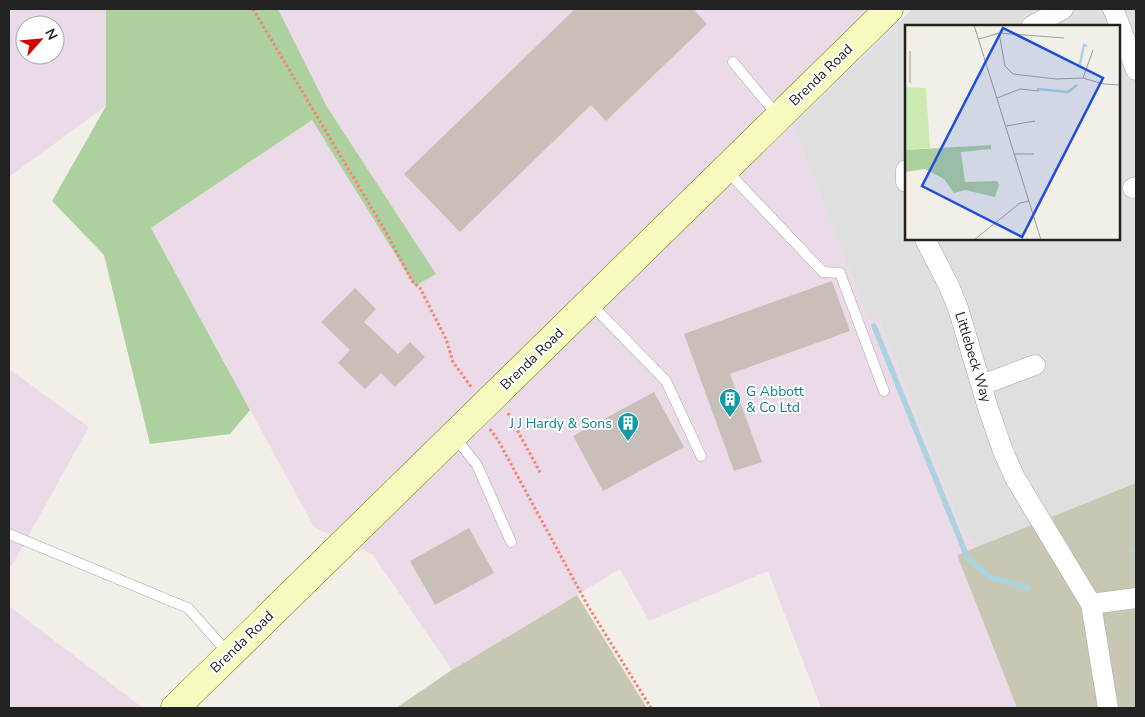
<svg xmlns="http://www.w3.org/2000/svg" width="1145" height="717" viewBox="0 0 1145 717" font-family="'Nunito Sans',sans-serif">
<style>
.residential{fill:#e0dfdf;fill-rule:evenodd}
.industrial{fill:#ebdbe8;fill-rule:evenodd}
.construction{fill:#c7c7b4}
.forest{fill:#add19e}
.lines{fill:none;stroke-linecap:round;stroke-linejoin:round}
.stream{stroke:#aad3df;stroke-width:5.5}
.building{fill:#c7bfb8}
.service-casing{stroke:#a9a9a9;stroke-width:11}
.minor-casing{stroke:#a9a9a9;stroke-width:21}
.secondary-casing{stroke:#707d05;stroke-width:29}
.path{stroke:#fa8072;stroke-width:3;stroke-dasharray:2.5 2.5;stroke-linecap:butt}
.service{stroke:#fff;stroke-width:10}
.minor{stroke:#fff;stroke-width:20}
.secondary{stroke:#f7fabf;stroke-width:28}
.labels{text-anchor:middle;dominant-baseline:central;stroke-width:4;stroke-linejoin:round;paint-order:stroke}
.street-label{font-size:14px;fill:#222;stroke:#fff}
.culture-label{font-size:14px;fill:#0d838f;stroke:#fff;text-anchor:start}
.inset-river{fill:none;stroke:#aad3df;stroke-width:2.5}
.inset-road{fill:none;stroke:#9f9d99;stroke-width:1}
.view{fill:#1d4ed8;fill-opacity:0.15;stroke:#1d4ed8;stroke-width:2.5}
.inset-edge{fill:none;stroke:#222;stroke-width:2.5}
</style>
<rect width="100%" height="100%" fill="#f2efe9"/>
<path class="residential" d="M912 9H1136V484L975 549 961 529 878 317 869 320 793 126ZM906 26H1119V239H906Z"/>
<path class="industrial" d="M9 9H106V106L9 177ZM25 25H55V55H25Z
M273 9H895L900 20 793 126 869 319 878 317 961 529 975 549 957 555 1017 708H821L768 571 649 621 620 569 452 670 373 555 314 527 151 228 312 119Z
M9 369 89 427 11 567H9Z
M9 606 143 708H9Z"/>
<path class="construction" d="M1136 483V708H1017L957 555Z
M577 595 647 708H396L452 670Z"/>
<path class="forest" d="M106 9H278L327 107 436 274 415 286 312 120 151 228 250 410 230 434 150 444 104 255 52 201 106 106Z"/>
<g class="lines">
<path class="stream" d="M874 326 968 559 990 577 1028 588
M1133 550H1136"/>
</g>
<path class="building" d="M575 9H697L695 11 707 24 606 121 591 105 460 232 404 174Z
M832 281 850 331 730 374 762 462 734 471 684 334Z
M355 288 376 309 364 322 398 354 410 342 425 357 395 387 381 373 365 389 338 363 350 350 321 322Z
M654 392 684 447 603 491 573 436Z
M469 528 494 573 435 605 410 561Z"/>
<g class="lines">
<g class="service-casing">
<path id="service" d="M733 62 778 116
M726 170 823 272 840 273 884 391
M590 303 666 381 701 456
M454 436 477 465 511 542
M9 534 188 608 229 654"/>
</g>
<g class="minor-casing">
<path id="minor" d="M1113 9 1118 21 1136 70
M1032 26 1063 9
M906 170V182
M1133 188 1136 187
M925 239 949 286 958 308 988 408 1003 451 1015 478 1091 604 1108 708
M982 385 1035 365
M1091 604 1136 598"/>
</g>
<g class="secondary-casing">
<path id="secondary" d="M175 708 889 9"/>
</g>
<path class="path" d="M253 9 386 232 412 281 420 288 446 339 453 362 472 388
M508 413 541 474
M490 429 498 440 588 606 651 708"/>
<use href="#service" class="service"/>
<use href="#minor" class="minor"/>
<use href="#secondary" class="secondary"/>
</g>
<defs>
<g id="building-pin" transform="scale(1.125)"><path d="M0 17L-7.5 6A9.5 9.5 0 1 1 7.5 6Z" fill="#0f9aa8" stroke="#fff"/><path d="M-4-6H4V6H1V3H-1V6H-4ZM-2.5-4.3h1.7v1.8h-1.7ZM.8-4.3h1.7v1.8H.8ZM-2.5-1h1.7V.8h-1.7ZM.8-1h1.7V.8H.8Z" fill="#fff"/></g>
</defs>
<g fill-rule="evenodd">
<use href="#building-pin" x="730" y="399"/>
<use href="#building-pin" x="628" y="423"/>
</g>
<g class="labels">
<g class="street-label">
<text transform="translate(821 75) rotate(-44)">Brenda Road</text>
<text transform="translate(973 357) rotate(73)">Littlebeck Way</text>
<text transform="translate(532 359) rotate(-44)">Brenda Road</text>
<text transform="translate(242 642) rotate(-44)">Brenda Road</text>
</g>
<g class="culture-label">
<text x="746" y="391">G Abbott<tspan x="746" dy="16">&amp; Co Ltd</tspan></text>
<text x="612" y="423" text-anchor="end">J J Hardy &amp; Sons</text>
</g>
</g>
<g transform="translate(905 25)">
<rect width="215" height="215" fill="#f2efe9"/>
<path d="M0 62 21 63 25 123 0 125Z" fill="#cdebb0"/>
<path d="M86 120V124L56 127 60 157 92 156 94 160 90 172 60 165 49 168 39 154 20 144 0 147V125Z" fill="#add19e"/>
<path class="inset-river" d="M174 43 179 20 182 21M132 64 163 67 172 60"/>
<path class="inset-road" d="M69 0 136 215M94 8 100 41 108 49 151 54 178 53 198 59 215 60M74 14 94 8 159 13M178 53 188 25M5 58V26M92 73 115 64 134 66M101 101 130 96M110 129H129M69 215 115 178 124 176"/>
<path class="view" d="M98 3 198 53 117 212 17 161Z"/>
<rect width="215" height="215" class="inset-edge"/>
</g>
<rect width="1145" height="717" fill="none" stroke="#222222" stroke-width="20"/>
<g transform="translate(40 40) rotate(63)"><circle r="24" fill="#ffffff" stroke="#a7a7a7"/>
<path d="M0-4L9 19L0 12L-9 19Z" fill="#d40000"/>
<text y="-8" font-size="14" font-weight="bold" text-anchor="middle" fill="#222222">N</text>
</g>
</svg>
